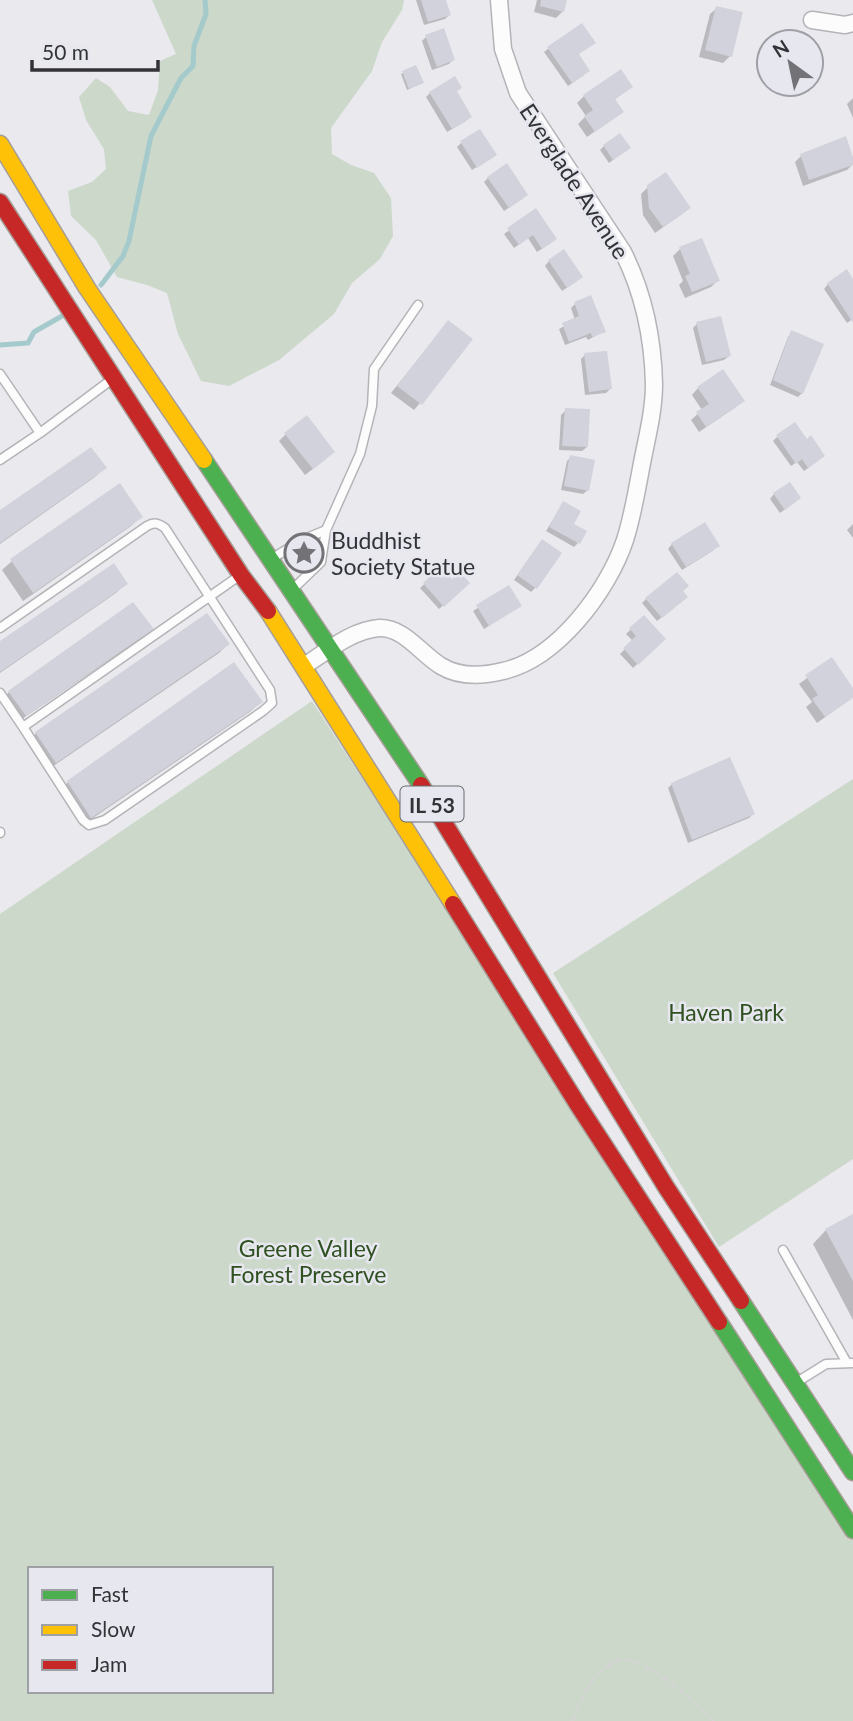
<svg xmlns="http://www.w3.org/2000/svg" width="853" height="1721" viewBox="0 0 853 1721" font-family="Lato,sans-serif">
<style>
.green{fill:#ccd8ca;fill-rule:evenodd}
.shadow{fill:#0003}
.lines{fill:none;stroke-linecap:round;stroke-linejoin:round}
.stream{stroke:#a4cacc;stroke-width:5}
.building{fill:#d2d2dc}
.lane-casing{stroke:#b4b4b8;stroke-width:11}
.street-casing{stroke:#b4b4b8;stroke-width:19}
.fast-casing{stroke:#a69d96;stroke-width:19}
.slow-casing{stroke:#a69d96;stroke-width:19}
.jam-casing{stroke:#a69d96;stroke-width:19}
.path{stroke:#d5d5d6;stroke-width:2.5;stroke-dasharray:7 3.5;stroke-linecap:butt}
.lane{stroke:#fcfcfc;stroke-width:8}
.street{stroke:#fcfcfc;stroke-width:16}
.fast{stroke:#4caf50;stroke-width:16}
.slow{stroke:#ffc107;stroke-width:16}
.jam{stroke:#c62828;stroke-width:16}
.labels{text-anchor:middle;dominant-baseline:central;stroke-width:5;stroke-linejoin:round;paint-order:stroke}
.shield{fill:#e7e7f0;stroke:#69696e;stroke-width:2}
.shield-label{font-size:21px;font-weight:bold;fill:#333337}
.street-label{font-size:23px;fill:#333337;stroke:#e7e7f0}
.poi-label{font-size:23px;fill:#333337;stroke:#e7e7f0;text-anchor:start}
.park-label{font-size:23px;fill:#2f511f;stroke:#e7e7f0}
</style>
<rect width="100%" height="100%" fill="#e9e9ee"/>
<path class="green" d="M152 0H404L402 10 382 42 372 71 331 128 332 154 351 165 374 173 391 198 393 236 380 259 352 283 334 314 279 360 229 386 201 381 178 334 167 293 147 285 117 277 96 240 71 216 68 191 92 182 106 169 104 149 86 120 79 97 96 78 110 87 128 111 149 115 158 90 160 61 176 54Z
M312 701 853 1536V1721H0V914ZM30 1569H271V1691H30Z
M853 779V1159L719 1247 553 973Z"/>
<path class="shadow" d="M416 0H444L449 15 445 19 424 25Z
M537 0H566L563 11 556 18 534 12Z
M717 8 730 56 723 63 699 57 710 14Z
M426 37 453 60 449 64 432 70 422 41Z
M549 48 577 55 584 75 568 86 544 52Z
M415 68 420 84 407 90 401 74Z
M631 87 614 100 622 112 587 137 578 124 586 116 577 103 584 96Z
M455 92 466 121 447 132 426 97 430 93Z
M853 98V118L847 104Z
M461 143 490 159 472 170 457 147Z
M604 146 624 152 609 163 600 150Z
M801 156 853 162V164L847 170 803 186 795 162Z
M488 178 522 199 504 211 484 182Z
M648 187 682 214 655 233 643 215 641 194Z
M536 211 551 243 537 252 528 238 514 248 504 234Z
M701 240 718 280 711 287 685 298 679 285 683 281 673 256 680 249Z
M549 261 577 281 562 291 545 266Z
M853 282V319L847 323 824 289 828 284Z
M575 304 604 331 588 340 586 337 565 345 559 329 575 320 571 308Z
M448 322 420 403 414 410 391 393Z
M697 324 729 356 724 360 702 365 693 328Z
M792 332 802 393 798 397 770 385 788 337Z
M585 355 610 389 606 393 585 395 581 359Z
M698 388 736 407 699 432 691 420 702 410 692 395Z
M566 410 587 447 582 451 559 450 561 415Z
M286 434 326 459 305 475 279 441Z
M777 437 819 460 804 471 797 462 791 466 773 441Z
M571 457 588 490 583 494 561 490 567 461Z
M104 468 95 477 0 544V512Z
M774 494 795 502 780 513 770 499Z
M563 503 578 543 574 547 546 531Z
M140 517 131 526 23 601 2 570 12 561Z
M853 524V538L847 530Z
M672 544 714 550 682 570 668 549Z
M538 546 535 588 531 592 514 580Z
M441 569 452 581 468 583 439 609 420 588Z
M125 584 116 593 0 673V643Z
M509 588 520 606 484 629 473 611Z
M681 591 682 601 657 621 642 603 646 599Z
M207 615 228 644 219 653 46 771 27 743 36 733Z
M644 617 664 639 633 668 620 654 633 641 626 634Z
M151 629 142 638 16 723 0 702 9 692Z
M831 660 853 691V697L817 723 806 707 812 702 799 684Z
M234 665 260 702 251 711 81 826 59 791 68 782Z
M672 784 753 814 749 818 688 843 668 788Z
M853 1216V1320L813 1244 826 1230Z"/>
<g class="lines">
<path class="stream" d="M101 285 123 256 129 241 151 136 181 78 193 66 194 46 206 14 205 0
M28 343 34 332 62 316
M0 345 28 343"/>
</g>
<path class="building" d="M421 0H446L451 15 428 22Z
M541 0H567L564 12 540 6Z
M716 6 743 12 732 57 705 50Z
M582 23 596 43 579 54 590 71 572 83 547 47Z
M444 28 455 60 437 67 425 35Z
M416 65 424 83 409 89 402 71Z
M621 69 633 87 615 99 624 112 595 132 584 116 593 110 583 95Z
M455 76 462 88 457 91 472 117 452 129 429 92Z
M480 129 497 155 477 168 460 141Z
M620 133 631 148 613 160 603 145Z
M846 136 853 157V165L809 180 800 154Z
M507 163 528 195 509 208 487 177Z
M666 172 691 208 663 227 649 208 647 185Z
M536 208 557 239 542 249 533 235 519 245 507 228Z
M702 238 720 281 692 292 685 276 690 274 679 247Z
M564 249 583 277 567 288 548 260Z
M847 269 853 279V323L827 283Z
M591 295 606 332 592 337 591 333 569 342 562 323 579 316 574 302Z
M721 316 731 356 706 362 696 322Z
M448 320 473 339 422 405 397 386Z
M791 330 824 344 803 394 773 380Z
M607 351 612 389 589 392 584 353Z
M723 369 745 401 706 427 696 412 709 404 697 387Z
M565 408 590 409 588 447 562 446Z
M307 415 335 452 313 469 284 433Z
M795 422 807 439 811 435 825 456 808 468 802 459 796 464 776 435Z
M91 447 107 468 0 543V510Z
M570 455 595 460 589 491 564 486Z
M790 482 801 498 785 510 773 493Z
M120 483 143 517 33 593 10 559Z
M563 501 581 511 574 524 587 531 580 544 549 527Z
M705 522 720 546 686 567 671 543Z
M542 539 562 553 537 589 517 575Z
M114 563 128 584 0 672V641Z
M441 566 452 579 460 572 470 583 444 607 423 583Z
M677 572 689 586 683 591 688 597 662 618 645 598Z
M509 585 522 606 489 626 476 605Z
M133 602 154 629 26 716 8 691Z
M207 613 230 644 56 763 35 732Z
M644 615 666 639 638 665 623 648 636 636 629 628Z
M832 657 853 688V698L825 717 812 699 818 695 805 675Z
M234 662 263 702 91 818 67 781Z
M730 757 755 814 692 840 671 783Z
M853 1214V1281L825 1229Z"/>
<g class="lines">
<g class="lane-casing">
<path id="lane" d="M0 374 40 433
M0 460 40 433 111 380
M326 530 360 454 372 406 374 369 418 305
M273 558 302 540 326 530 321 562 294 588
M0 628 147 526C154 522 158 523 165 528L270 690 272 703 263 711 105 820 89 825 83 820 23 727
M0 693 23 727 239 576
M0 832V833
M783 1250 847 1363
M797 1382 826 1364 853 1363"/>
</g>
<g class="street-casing">
<path id="street" d="M812 20 845 25 853 23
M304 666C326 652 352 630 379 628 404 627 421 654 441 666 459 677 483 676 503 671 557 659 608 591 625 540 633 515 637 489 642 463 647 437 654 411 654 384 653 339 643 292 623 252L518 93 503 49 499 0"/>
</g>
<g class="fast-casing">
<path id="fast" d="M204 460 421 785
M741 1301 853 1472
M719 1322 853 1530"/>
</g>
<g class="slow-casing">
<path id="slow" d="M0 144 87 288 204 460
M268 611 453 904"/>
</g>
<g class="jam-casing">
<path id="jam" d="M0 202 241 575 268 611
M421 785 666 1187 741 1301
M453 904 578 1105 719 1322"/>
</g>
<path class="path" d="M572 1721C584 1695 595 1663 627 1659 662 1671 688 1696 714 1721"/>
<use href="#lane" class="lane"/>
<use href="#street" class="street"/>
<use href="#fast" class="fast"/>
<use href="#slow" class="slow"/>
<use href="#jam" class="jam"/>
</g>
<defs>
<g id="sight-ring" transform="scale(2.0125)"><circle r="9.5" fill="#e7e7f0" stroke="#737377" stroke-width="1.5"/><path d="M0-6L1.8-2.2L6-1.7L2.9 1.2L3.7 5.4L0 3.3L-3.7 5.4L-2.9 1.2L-6-1.7L-1.8-2.2Z" fill="#737377"/></g>
</defs>
<g fill-rule="evenodd">
<use href="#sight-ring" x="304" y="553"/>
</g>
<g class="labels">
<rect class="shield" x="400.5" y="786.5" width="63" height="35" rx="5"/>
<g class="shield-label">
<text x="432" y="804">IL 53</text>
</g>
<g class="street-label">
<text transform="translate(575 181) rotate(57)">Everglade Avenue</text>
</g>
<g class="poi-label">
<text x="331" y="540">Buddhist<tspan x="331" dy="26">Society Statue</tspan></text>
</g>
<g class="park-label">
<text x="726" y="1012">Haven Park</text>
<text x="308" y="1248">Greene Valley<tspan x="308" dy="26">Forest Preserve</tspan></text>
</g>
</g>
<rect x="28" y="1567" width="245" height="126" fill="#e7e7f0" stroke="#9f9fa6" stroke-width="2"/>
<rect x="42" y="1590" width="35" height="10" fill="#4caf50" stroke="#9f9fa6" stroke-width="2"/>
<text x="91" y="1602" font-size="21" fill="#333337">Fast</text>
<rect x="42" y="1625" width="35" height="10" fill="#ffc107" stroke="#9f9fa6" stroke-width="2"/>
<text x="91" y="1637" font-size="21" fill="#333337">Slow</text>
<rect x="42" y="1660" width="35" height="10" fill="#c62828" stroke="#9f9fa6" stroke-width="2"/>
<text x="91" y="1672" font-size="21" fill="#333337">Jam</text>
<g transform="translate(790 63) rotate(327)"><circle r="33" fill="#e7e7f0" stroke="#9f9fa6" stroke-width="2"/>
<path d="M0-5L12 26L0 18L-12 26Z" fill="#737377"/>
<text y="-10" font-size="19" font-weight="bold" text-anchor="middle" fill="#333337">N</text>
</g>
<path d="M32 60v10h126v-10" fill="none" stroke="#333337" stroke-width="3.5"/>
<text x="42" y="60" font-size="21" fill="#333337" stroke="#e7e7f0" stroke-width="5" paint-order="stroke">50 m</text>
</svg>
